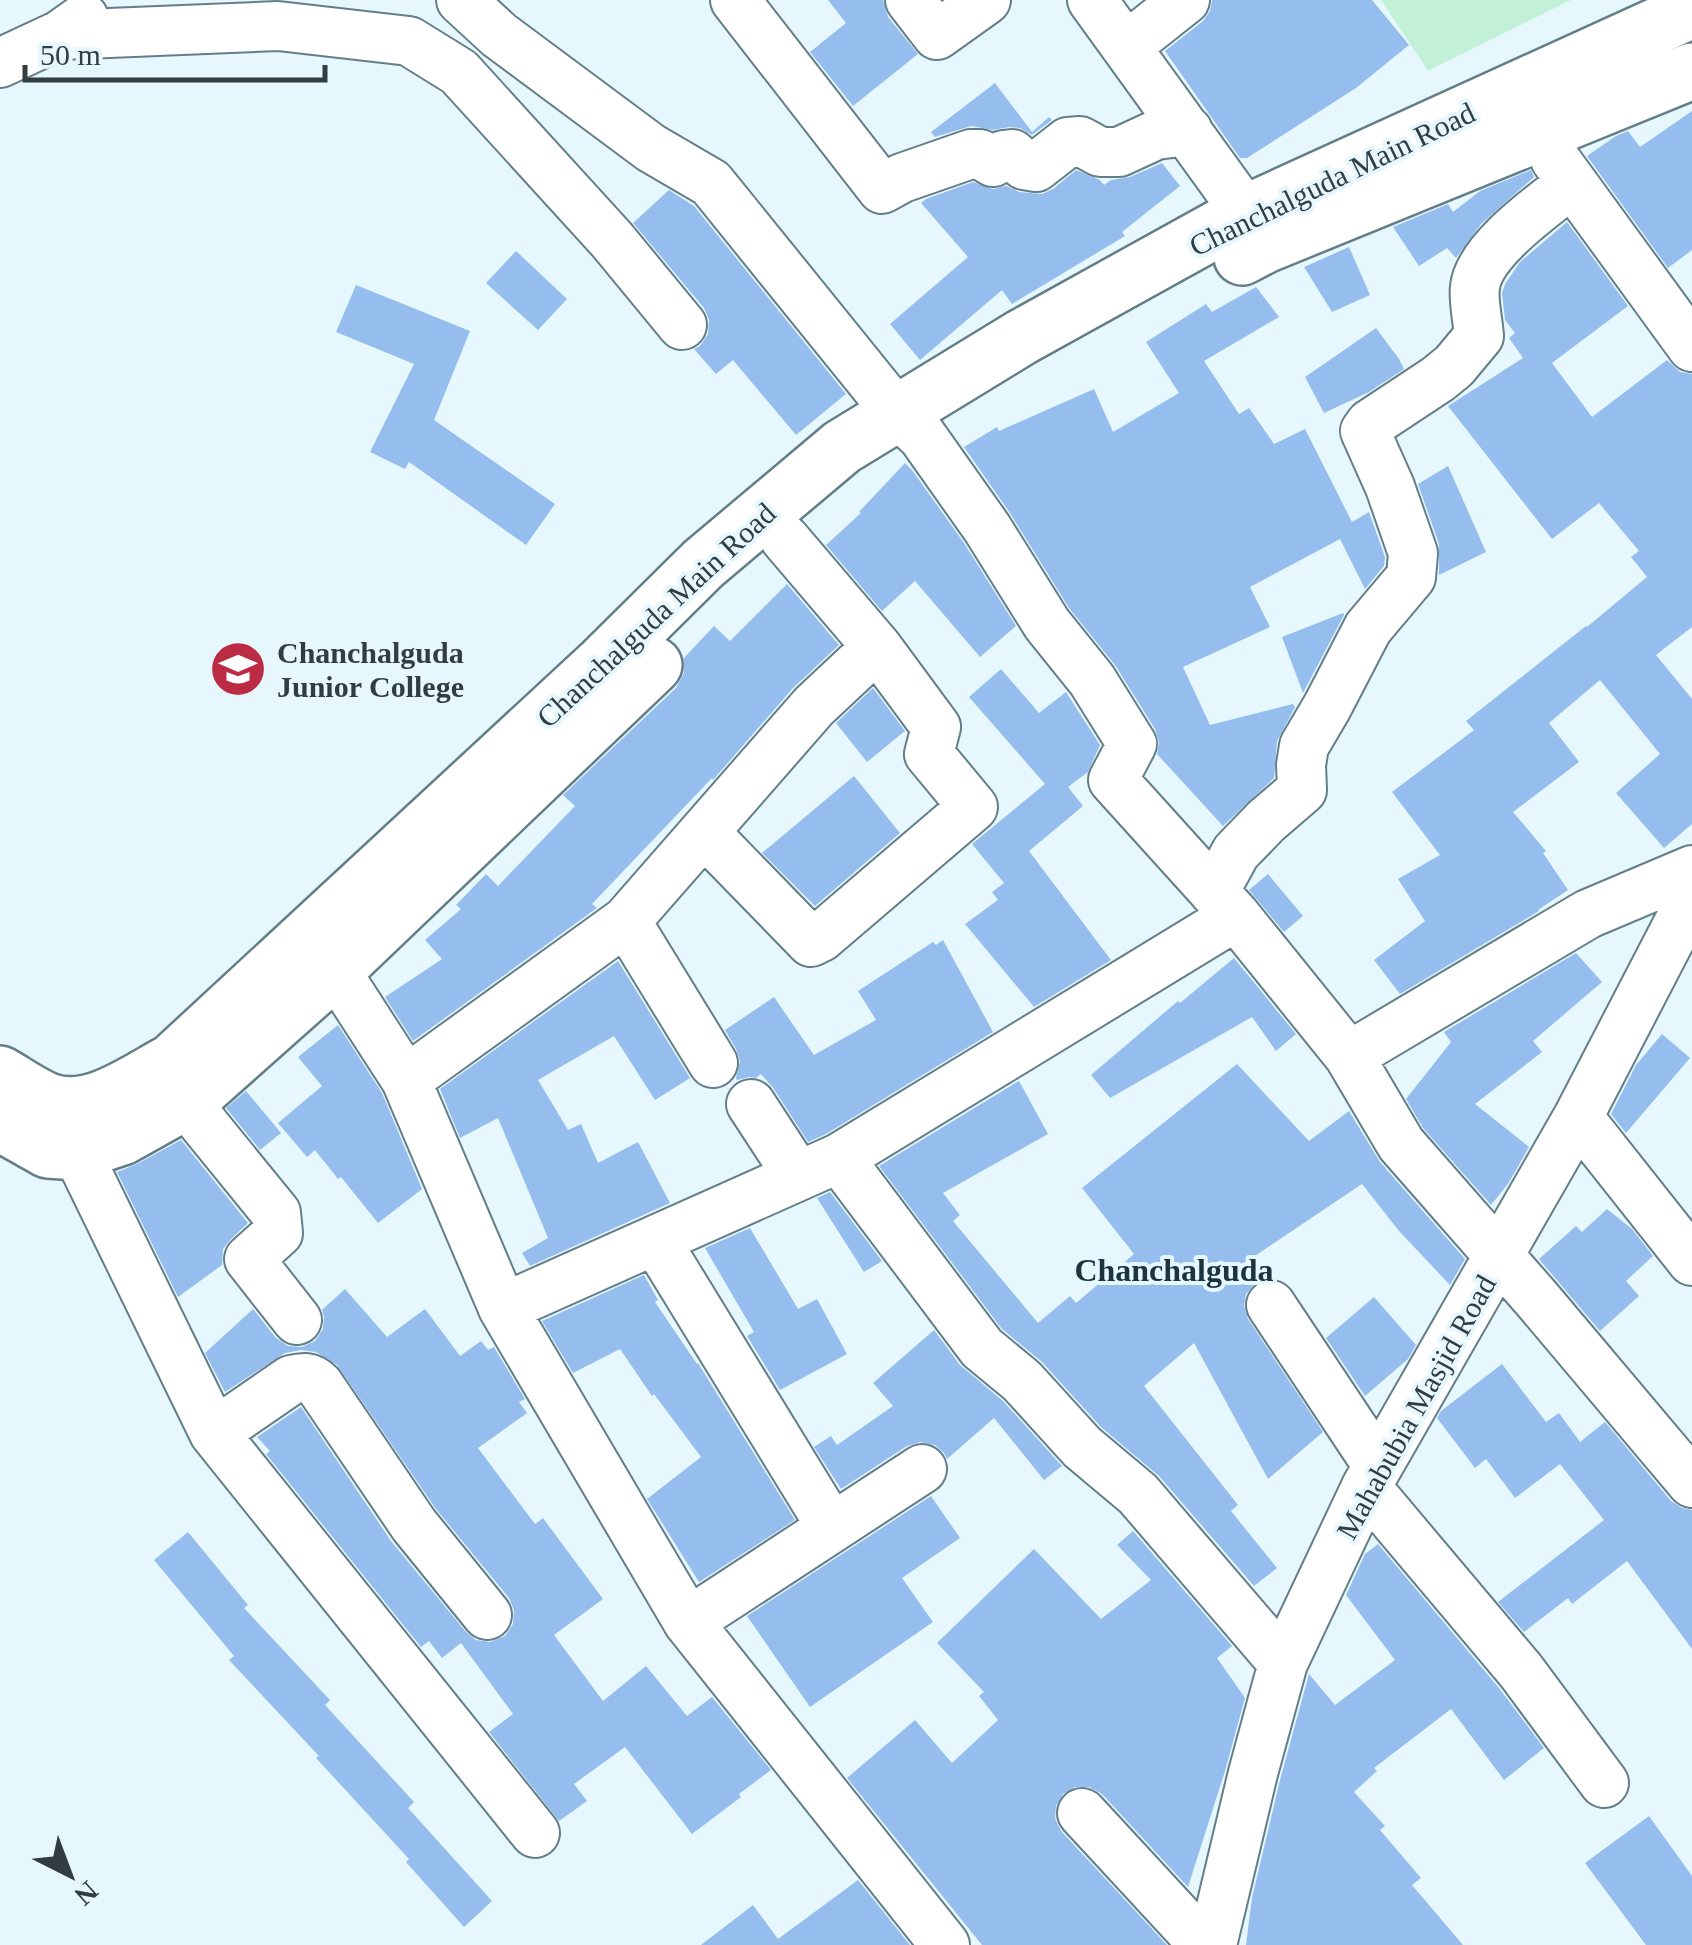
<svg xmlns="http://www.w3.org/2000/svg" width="1692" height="1945" viewBox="0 0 1692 1945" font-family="Georgia,serif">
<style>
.green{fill:#c3f1d8}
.building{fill:#95beee}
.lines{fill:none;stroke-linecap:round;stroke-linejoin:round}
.minor-casing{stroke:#647e88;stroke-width:52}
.major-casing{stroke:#647e88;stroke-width:60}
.minor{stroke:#fff;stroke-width:48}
.major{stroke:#fff;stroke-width:55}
.labels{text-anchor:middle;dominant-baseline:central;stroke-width:8;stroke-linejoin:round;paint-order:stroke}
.street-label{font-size:30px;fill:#323d42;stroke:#e6f8fe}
.poi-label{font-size:30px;font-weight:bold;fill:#323d42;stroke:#e6f8fe;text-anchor:start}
.neighbourhood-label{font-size:32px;font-weight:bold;fill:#1c343d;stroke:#e6f8fe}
</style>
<rect width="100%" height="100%" fill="#e6f8fe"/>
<path class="green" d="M1381 0H1571L1428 71Z"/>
<path class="building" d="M828 0H883L888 17 918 54 853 106 810 52 846 23Z
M1212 0H1372L1409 45 1356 88 1247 158H1240L1165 51 1203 21 1210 11Z
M995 83 1032 132 1049 117 1052 120 1032 135 1020 128 1009 127 993 130 971 126 935 137 931 132Z
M1692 111V250L1668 268 1587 156 1616 136 1628 131 1640 147Z
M1162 163 1180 186 1122 232 1125 236 1012 304 1002 290 920 360 890 324 968 257 921 203 926 199 973 182 993 189 1006 186 1019 192 1042 194 1053 189 1076 170 1100 180 1104 185 1111 180 1130 177Z
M1531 170 1534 177 1481 224 1456 258 1447 248 1419 266 1393 227 1448 204 1453 212 1480 191Z
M669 190 694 206 846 394 796 435 733 360 716 374 694 349 700 346 708 334 709 320 704 308 633 223Z
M1567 222 1628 306 1552 363 1592 417 1667 360 1680 372 1692 374V627L1656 655 1692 699V824L1664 848 1616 793 1660 754 1600 680 1549 723 1579 762 1513 812 1546 851 1543 853 1568 890 1538 910 1539 911 1400 994 1374 960 1425 921 1398 879 1440 855 1392 792 1474 730 1466 721 1586 626 1587 627 1647 577 1631 557 1639 551 1599 503 1552 539 1448 406 1523 358 1509 338 1515 333 1505 320 1502 293 1505 284 1520 262Z
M1349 247 1370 295 1332 312 1304 267Z
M516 251 567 299 538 330 486 283Z
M356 285 470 331 434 420 555 504 526 545 409 462 405 469 370 452 414 364 336 332Z
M1256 287 1279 317 1204 361 1239 414 1249 408 1274 444 1305 429 1352 522 1369 512 1385 557 1384 566 1365 589 1340 539 1250 587 1270 627 1183 667 1210 725 1293 704 1295 707 1277 741 1274 778 1223 826 1157 754 1159 742 1155 729 1115 665 1069 608 1010 513 964 447 997 427 999 431 1094 389 1113 432 1179 393 1146 342 1206 304 1212 312Z
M1376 328 1399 359 1404 369 1369 392 1324 413 1305 377Z
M905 463 912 470 964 543 1016 626 980 657 915 581 882 611 826 545 861 513 859 512Z
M1448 466 1486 552 1439 575V544L1418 484Z
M787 584 839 645 793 688 713 780 712 778 592 904 597 908 413 1041 385 997 442 959 425 940 461 909 456 905 486 874 498 886 575 806 563 795 676 688 684 673V658L714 626 730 641Z
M1343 613 1344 615 1303 693 1282 637Z
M1001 669 1039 713 1066 692 1100 745 1088 772 1068 787 1083 806 1029 851 1111 960 1034 1007 965 924 998 900 992 892 1004 883 972 844 1045 784 969 697Z
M873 688 905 731 867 762 836 723Z
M854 776 900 833 815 906 762 853Z
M1268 874 1303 916 1284 932 1249 890Z
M943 940 993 1032 826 1134 808 1142 774 1089 761 1074 756 1078 749 1077 737 1080 736 1078 740 1061 736 1049 725 1030 774 997 814 1055 876 1020 858 991 933 942 936 945Z
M1576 953 1602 982 1533 1041 1542 1052 1475 1104 1529 1147 1508 1184 1491 1205 1423 1128 1406 1099 1451 1042 1444 1032Z
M1234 958 1296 1034 1276 1051 1252 1017 1110 1098 1091 1075 1178 1001 1180 1003Z
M618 961 690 1078 655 1100 614 1036 538 1080 568 1130 581 1124 598 1163 638 1142 670 1203 530 1266 522 1253 548 1238 498 1118 460 1138 440 1089Z
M338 1025 382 1093 422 1189 378 1223 341 1177 338 1179 315 1150 307 1157 278 1123 322 1086 298 1057Z
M1662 1034 1690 1058 1626 1133 1611 1114 1636 1065Z
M1237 1064 1309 1141 1349 1111 1380 1162 1465 1259 1450 1285 1399 1231 1362 1184 1243 1264 1257 1281 1246 1294 1244 1306 1248 1319 1323 1432 1268 1479 1194 1343 1144 1386 1238 1505 1231 1511 1277 1568 1254 1586 1159 1476 1101 1427 1042 1362 1002 1329 879 1166 1019 1081 1048 1134 943 1193 960 1215 953 1221 1038 1323 1070 1296 1076 1303 1134 1254 1082 1188Z
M246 1091 281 1133 260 1150 226 1108Z
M181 1140 248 1223 231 1239 223 1249 222 1265 178 1297 117 1172 137 1164Z
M830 1192 882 1261 864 1272 817 1198Z
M1607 1209 1632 1229 1653 1256 1626 1281 1639 1296 1600 1331 1539 1259 1576 1226 1582 1232Z
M750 1228 798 1309 817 1299 847 1354 780 1390 747 1336 754 1332 705 1248Z
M644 1275 658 1300 655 1302 697 1364 698 1363 795 1520 699 1582 647 1499 701 1457 654 1394 652 1396 620 1349 573 1373 542 1321Z
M345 1289 387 1337 425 1309 460 1356 481 1341 488 1350 494 1347 525 1399 519 1402 527 1413 478 1448 535 1524 543 1518 603 1599 554 1635 603 1701 646 1666 687 1716 712 1697 771 1770 739 1794 741 1797 692 1834 625 1747 574 1784 587 1801 559 1821 489 1732 513 1714 461 1643 442 1658 429 1641 421 1647 266 1454 270 1451 257 1437 301 1407 391 1541 466 1632 476 1640 490 1642 505 1636 513 1624 514 1610 509 1598 436 1509 337 1365 316 1352 301 1350 285 1353 225 1392 205 1353 253 1309 276 1338 288 1346 302 1347 315 1341 323 1329 324 1317 322 1310Z
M1374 1297 1416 1345 1408 1359 1365 1396 1326 1338Z
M934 1330 960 1365 1003 1401 1062 1466 1044 1480 994 1418 947 1459 944 1453 935 1445 920 1442 907 1446 841 1489 814 1447 831 1436 837 1445 893 1406 873 1383Z
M1502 1364 1546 1422 1559 1413 1580 1442 1605 1422 1671 1501 1682 1508 1692 1510V1649L1627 1561 1572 1604 1568 1598 1524 1632 1498 1602 1604 1520 1560 1464 1515 1498 1486 1459 1475 1468 1437 1418 1441 1411Z
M931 1496 960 1538 902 1578 933 1622 810 1707 747 1616Z
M1133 1531 1232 1646 1217 1658 1245 1698 1225 1771 1188 1887 1102 1794 1089 1787H1075L1063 1794 1056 1806 1055 1818 1061 1831 1167 1945H982L847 1778 915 1720 952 1763 998 1720 979 1696 984 1692 937 1643 1034 1549 1101 1619 1151 1580 1117 1545Z
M188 1532 248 1605 244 1608 330 1700 325 1705 414 1802 408 1808 492 1901 464 1927 406 1862 409 1859 316 1758 319 1756 229 1660 234 1656 154 1560Z
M1378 1544 1499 1688 1544 1748 1504 1780 1451 1709 1374 1768 1377 1771 1354 1792 1385 1826 1380 1830 1421 1878 1412 1885 1463 1945H1246L1252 1898 1280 1780 1309 1674 1335 1705 1395 1660 1346 1595 1365 1554Z
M1649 1816 1692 1876V1945H1646L1585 1863Z
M858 1880 910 1945H701L753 1905 778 1939Z"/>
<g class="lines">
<g class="minor-casing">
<path id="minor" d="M461 0 499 35 651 148 711 183 897 413 922 436 987 528 1047 624 1092 680 1132 744 1113 780 1236 916 1349 1056 1401 1144 1536 1298 1692 1483
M735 0 882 189 902 178 971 154H980L993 162 1003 155 1012 154 1024 165 1036 167 1068 142 1080 141 1100 152H1119L1156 135 1188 131
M910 0 937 35 986 0
M1092 0 1246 213 1263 242
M60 35 278 26 409 41 459 72 612 240 682 325
M1127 46 1185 0
M0 63 60 35 84 18
M1555 159 1692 347
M704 832 811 942 821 937 973 807 929 754 936 727 877 647 785 539
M1214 892 1236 852 1266 821 1302 790 1301 765 1304 746 1327 707 1368 628 1411 577 1413 553 1390 487 1365 431 1370 424 1438 379 1454 366 1479 336C1478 321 1473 301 1475 287 1479 250 1544 205 1572 183
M626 921 713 1063
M311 944 335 970 406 1080 503 1308 688 1622 945 1945
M1349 1056 1588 914 1692 870
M174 1065 202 1122 276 1213 278 1233 249 1259 297 1320
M406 1080 626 921 814 706 877 647
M751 1104 798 1176
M73 1114 77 1152 214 1433 535 1833
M1578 1117 1692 1261
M839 1158 982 1348 1022 1381 1082 1447 1138 1494 1283 1663
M656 1241 832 1528
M1271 1305 1378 1466
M503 1308 839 1158 1236 916
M214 1433 291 1380C304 1377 310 1376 319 1385L414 1525 487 1615
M1366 1487 1521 1671 1604 1783
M688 1622 922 1469
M1082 1813 1204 1945
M1212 1945 1253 1773 1283 1663 1366 1487 1578 1117 1692 897"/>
</g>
<g class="major-casing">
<path id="major" d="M1242 257 1265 245 1692 71
M0 1074C16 1083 32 1095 48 1101 90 1117 137 1080 172 1062L601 665 703 564 842 447 1022 337 1246 213 1692 10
M0 1123 48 1150 77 1152 122 1137 190 1099 335 970 654 665"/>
</g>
<use href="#minor" class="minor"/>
<use href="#major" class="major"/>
</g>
<defs>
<g id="university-disc" transform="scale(2.875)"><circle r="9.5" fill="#bc2b44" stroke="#e6f8fe"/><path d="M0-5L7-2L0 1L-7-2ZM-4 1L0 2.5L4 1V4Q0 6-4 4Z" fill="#fff"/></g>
</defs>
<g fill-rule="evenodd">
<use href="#university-disc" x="238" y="669"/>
</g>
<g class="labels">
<g class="street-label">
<text transform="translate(1332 179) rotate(-26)">Chanchalguda Main Road</text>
<text transform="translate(656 615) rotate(-43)">Chanchalguda Main Road</text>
<text transform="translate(1416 1407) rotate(-61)">Mahabubia Masjid Road</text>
</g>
<g class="poi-label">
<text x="277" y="652">Chanchalguda<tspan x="277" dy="34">Junior College</tspan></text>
</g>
<g class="neighbourhood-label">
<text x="1174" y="1270">Chanchalguda</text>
</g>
</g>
<g transform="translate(70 1875) rotate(138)" stroke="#e6f8fe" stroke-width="8" paint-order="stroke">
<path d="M0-8L18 38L0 25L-18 38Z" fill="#323d42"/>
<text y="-15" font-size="28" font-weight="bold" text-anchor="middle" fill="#323d42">N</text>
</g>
<path d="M25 65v15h300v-15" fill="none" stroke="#323d42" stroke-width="5"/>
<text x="40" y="65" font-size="30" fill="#323d42" stroke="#e6f8fe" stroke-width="8" paint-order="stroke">50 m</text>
</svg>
